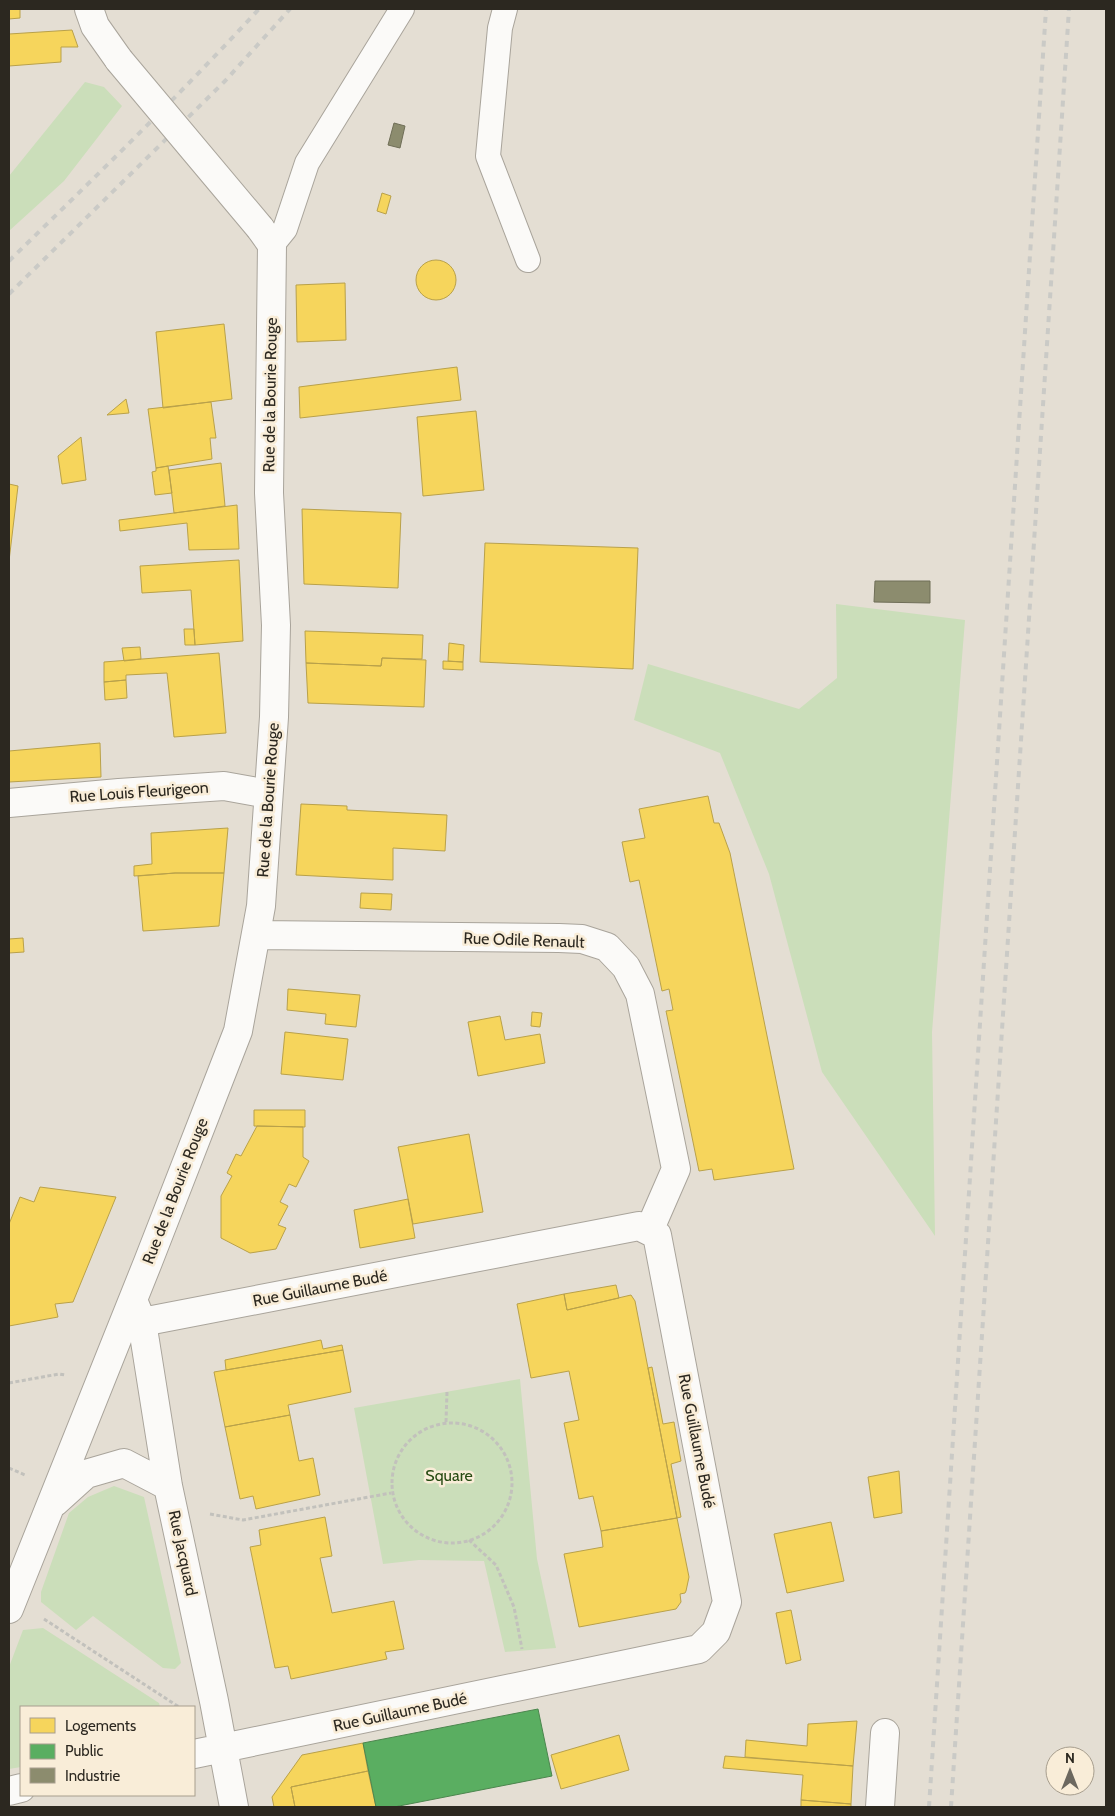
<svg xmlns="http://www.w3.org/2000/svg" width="1115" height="1816" viewBox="0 0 1115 1816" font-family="Cabin,sans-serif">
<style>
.green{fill:#cbdeba}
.homes{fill:#f6d55c;stroke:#b9a14a}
.public{fill:#5aae61;stroke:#4c864e}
.industry{fill:#8c8c6e;stroke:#6f6e57}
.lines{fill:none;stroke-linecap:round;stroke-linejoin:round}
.service-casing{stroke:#a9a49b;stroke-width:26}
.minor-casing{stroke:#a9a49b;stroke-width:30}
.path{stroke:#c2c1bc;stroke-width:3;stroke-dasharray:4 2.5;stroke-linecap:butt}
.service{stroke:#fbfaf8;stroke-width:24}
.minor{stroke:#fbfaf8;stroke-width:28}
.rail{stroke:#cacac6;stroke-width:4;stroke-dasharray:6 6;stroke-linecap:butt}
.minor-bridge-casing{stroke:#a9a49b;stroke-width:30;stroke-linecap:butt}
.minor-bridge{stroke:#fbfaf8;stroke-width:28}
.labels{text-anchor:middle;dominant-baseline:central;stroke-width:5;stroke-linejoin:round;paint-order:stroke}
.street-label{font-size:16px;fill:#2c2820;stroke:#f9edd8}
.park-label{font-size:16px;fill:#274b12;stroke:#f9edd8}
</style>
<rect width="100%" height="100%" fill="#e4ded3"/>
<path class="green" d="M85 82 104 87 122 106 64 181 9 231V176Z
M836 604 965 620 932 1032 935 1236 822 1072 769 874 720 753 634 720 648 664 799 709 837 678Z
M520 1379 537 1559 556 1648 505 1652 484 1561 419 1560 383 1564 354 1408Z
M114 1486 144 1497 181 1663 175 1669 163 1668 93 1616 76 1630 41 1602V1592L69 1513 88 1497Z
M43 1628 159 1703 160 1707H21V1767L9 1769V1667L23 1630Z"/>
<path class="homes" d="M9 9H20V18L9 19Z
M72 30 78 47H61V62L9 66V34Z
M382 193 391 196 386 214 377 211Z
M416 280a20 20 0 1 1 40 0a20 20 0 1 1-40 0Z
M345 283 346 340 297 342 296 285Z
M224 324 232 399 163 408 156 332Z
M457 367 461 400 300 418 299 387Z
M126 399 129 413 107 415Z
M211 402 216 438H210L212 459 156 468 148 409Z
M476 411 484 490 423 496 417 417Z
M81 437 86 480 62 484 58 456Z
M221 463 225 506 174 513 169 470Z
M168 466 172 493 155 495 152 472 156 471V468Z
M9 484 18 486 9 561Z
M237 505 239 549 189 550 187 523 120 531 119 520Z
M302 509 401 513 398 588 304 584Z
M485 543 638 548 633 669 480 662Z
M239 560 243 641 195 645 191 590 142 593 140 566Z
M184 629H194L195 645H185Z
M305 631 423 635 422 659 382 658 381 666 306 663Z
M449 643 464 645 463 662 448 661Z
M140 647 141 659 124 661 122 648Z
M219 653 226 733 174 737 167 673 126 675V680L104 682V662Z
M382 658 426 660 424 707 308 703 306 663 381 666Z
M443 661 463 662V670L443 669Z
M126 680 127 698 105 700 104 682Z
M100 743 101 777 9 782V751Z
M708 796 714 823H719L730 853 794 1169 714 1180 712 1169 699 1171 666 1011 673 1010 669 989 662 991 639 880 630 882 622 842 645 838 639 809Z
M301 804 347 806V810L447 815 445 851 393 848V880L296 875Z
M228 828 224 873H175L134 876V866L152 864 151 833Z
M175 873H224L219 926 143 931 138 876Z
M361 893 392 894 391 910 360 908Z
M23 938 24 952 9 953V939Z
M288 989 360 995 356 1027 325 1024 326 1014 287 1010Z
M532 1012 542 1013 540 1027 531 1026Z
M500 1016 505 1040 540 1034 545 1063 478 1076 468 1022Z
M285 1032 348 1039 343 1080 281 1074Z
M254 1110H305V1127L254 1126Z
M257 1126 303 1127V1157L309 1161 296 1187 289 1184 280 1202 288 1206 278 1225 286 1228 276 1249 250 1253 221 1238V1196L232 1176 227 1173 236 1154 241 1156Z
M469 1134 483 1212 413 1224 398 1147Z
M40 1187 116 1197 73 1302 55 1304 58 1317 9 1326V1224L20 1197 34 1202Z
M408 1199 415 1238 360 1248 354 1210Z
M616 1285 619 1298 567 1310 564 1294Z
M564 1294 567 1310 631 1295 635 1301 677 1518 601 1531 593 1496 579 1499 564 1423 579 1420 569 1371 531 1378 517 1304Z
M321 1340 323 1349 342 1345 343 1350 226 1370 225 1360Z
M343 1350 351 1392 288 1405 290 1415 225 1427 214 1372Z
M652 1367 663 1424 674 1422 681 1461 671 1464 681 1517 677 1518 648 1368Z
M290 1415 299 1461 313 1458 320 1495 256 1509 253 1496 240 1499 225 1427Z
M899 1471 902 1513 874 1518 868 1477Z
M325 1517 332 1556 320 1558 332 1613 394 1601 404 1649 385 1652 387 1659 291 1679 288 1666 275 1668 250 1547 261 1545 259 1530Z
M677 1518 689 1577 686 1591 685 1593 680 1594 681 1602 676 1609 579 1627 564 1554 603 1547 601 1531Z
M831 1522 844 1581 787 1593 774 1534Z
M791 1610 801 1660 786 1664 776 1613Z
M857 1721 853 1766 745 1757 746 1740 807 1746 808 1724Z
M619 1735 629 1770 561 1789 551 1755Z
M363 1743 368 1771 291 1787 295 1807H274L272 1797 302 1755Z
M725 1756 853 1766 851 1804 801 1800 803 1775 723 1768Z
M368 1771 376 1807H295L291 1787Z
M801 1800 851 1804V1807H801Z"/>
<path class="public" d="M538 1709 552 1776 394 1807H376L363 1743Z"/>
<path class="industry" d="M394 123 405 126 400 148 388 145Z
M875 581H930V603L874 602Z"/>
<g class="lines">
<g class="service-casing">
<path id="service" d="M505 9 500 28 488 156 528 260
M272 245 285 229 307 163 402 9"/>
</g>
<g class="minor-casing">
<path id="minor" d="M89 9 95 26 119 60
M9 803 119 793 224 786 268 794
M256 935 559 938 582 939 607 947 626 967 640 994 676 1169 649 1231
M135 1305 142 1322 168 1486 214 1701 234 1807
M142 1322 639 1226 657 1235 727 1602 716 1632 699 1649 194 1754
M55 1502 86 1474 124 1463 168 1486
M9 1609 148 1262 238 1031 261 906 274 717 276 625 269 493 272 245 260 228
M9 1791 21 1788
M880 1807 885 1733"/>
</g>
<path class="path" d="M9 1383 59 1374 65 1375
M446 1422 447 1392
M392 1483a60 60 0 1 1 120 0a60 60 0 1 1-120 0Z
M9 1468 25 1475
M210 1514 243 1520 391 1493
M469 1540 496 1565 514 1607 522 1649
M44 1619 179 1707"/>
<use href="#service" class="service"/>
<use href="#minor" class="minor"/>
<path class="rail" d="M9 261C94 178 179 96 259 9
M9 294 225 81 290 9
M929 1807 1046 9
M951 1807 1069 9"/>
<g class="minor-bridge-casing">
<path id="minor-bridge" d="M119 60 260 228"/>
</g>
<use href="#minor-bridge" class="minor-bridge"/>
</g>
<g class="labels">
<g class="street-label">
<text transform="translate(270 395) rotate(-89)">Rue de la Bourie Rouge</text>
<text transform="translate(139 792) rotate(-4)">Rue Louis Fleurigeon</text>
<text transform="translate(268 800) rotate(-86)">Rue de la Bourie Rouge</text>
<text transform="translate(524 940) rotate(2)">Rue Odile Renault</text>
<text transform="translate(175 1191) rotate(-69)">Rue de la Bourie Rouge</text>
<text transform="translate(320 1288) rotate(-11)">Rue Guillaume Budé</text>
<text transform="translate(697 1441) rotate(79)">Rue Guillaume Budé</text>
<text transform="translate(183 1553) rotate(78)">Rue Jacquard</text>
<text transform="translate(400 1712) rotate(-12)">Rue Guillaume Budé</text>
</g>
<g class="park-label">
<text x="449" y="1475">Square</text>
</g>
</g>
<rect width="1115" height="1816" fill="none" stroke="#2c2820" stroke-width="20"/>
<rect x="20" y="1706" width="175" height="90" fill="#f9edd8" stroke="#a79e8e"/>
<rect x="30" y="1718" width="25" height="15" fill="#f6d55c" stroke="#a79e8e"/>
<text x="65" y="1731" font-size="15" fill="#2c2820">Logements</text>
<rect x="30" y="1744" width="25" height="15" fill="#5aae61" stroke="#a79e8e"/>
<text x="65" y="1756" font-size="15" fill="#2c2820">Public</text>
<rect x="30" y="1768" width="25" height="15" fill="#8c8c6e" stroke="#a79e8e"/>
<text x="65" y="1781" font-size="15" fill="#2c2820">Industrie</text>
<g transform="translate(1070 1771)"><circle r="24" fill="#f9edd8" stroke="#a79e8e"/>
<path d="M0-4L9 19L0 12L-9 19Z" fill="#6c685f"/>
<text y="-8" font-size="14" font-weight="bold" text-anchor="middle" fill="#2c2820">N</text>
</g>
</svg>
